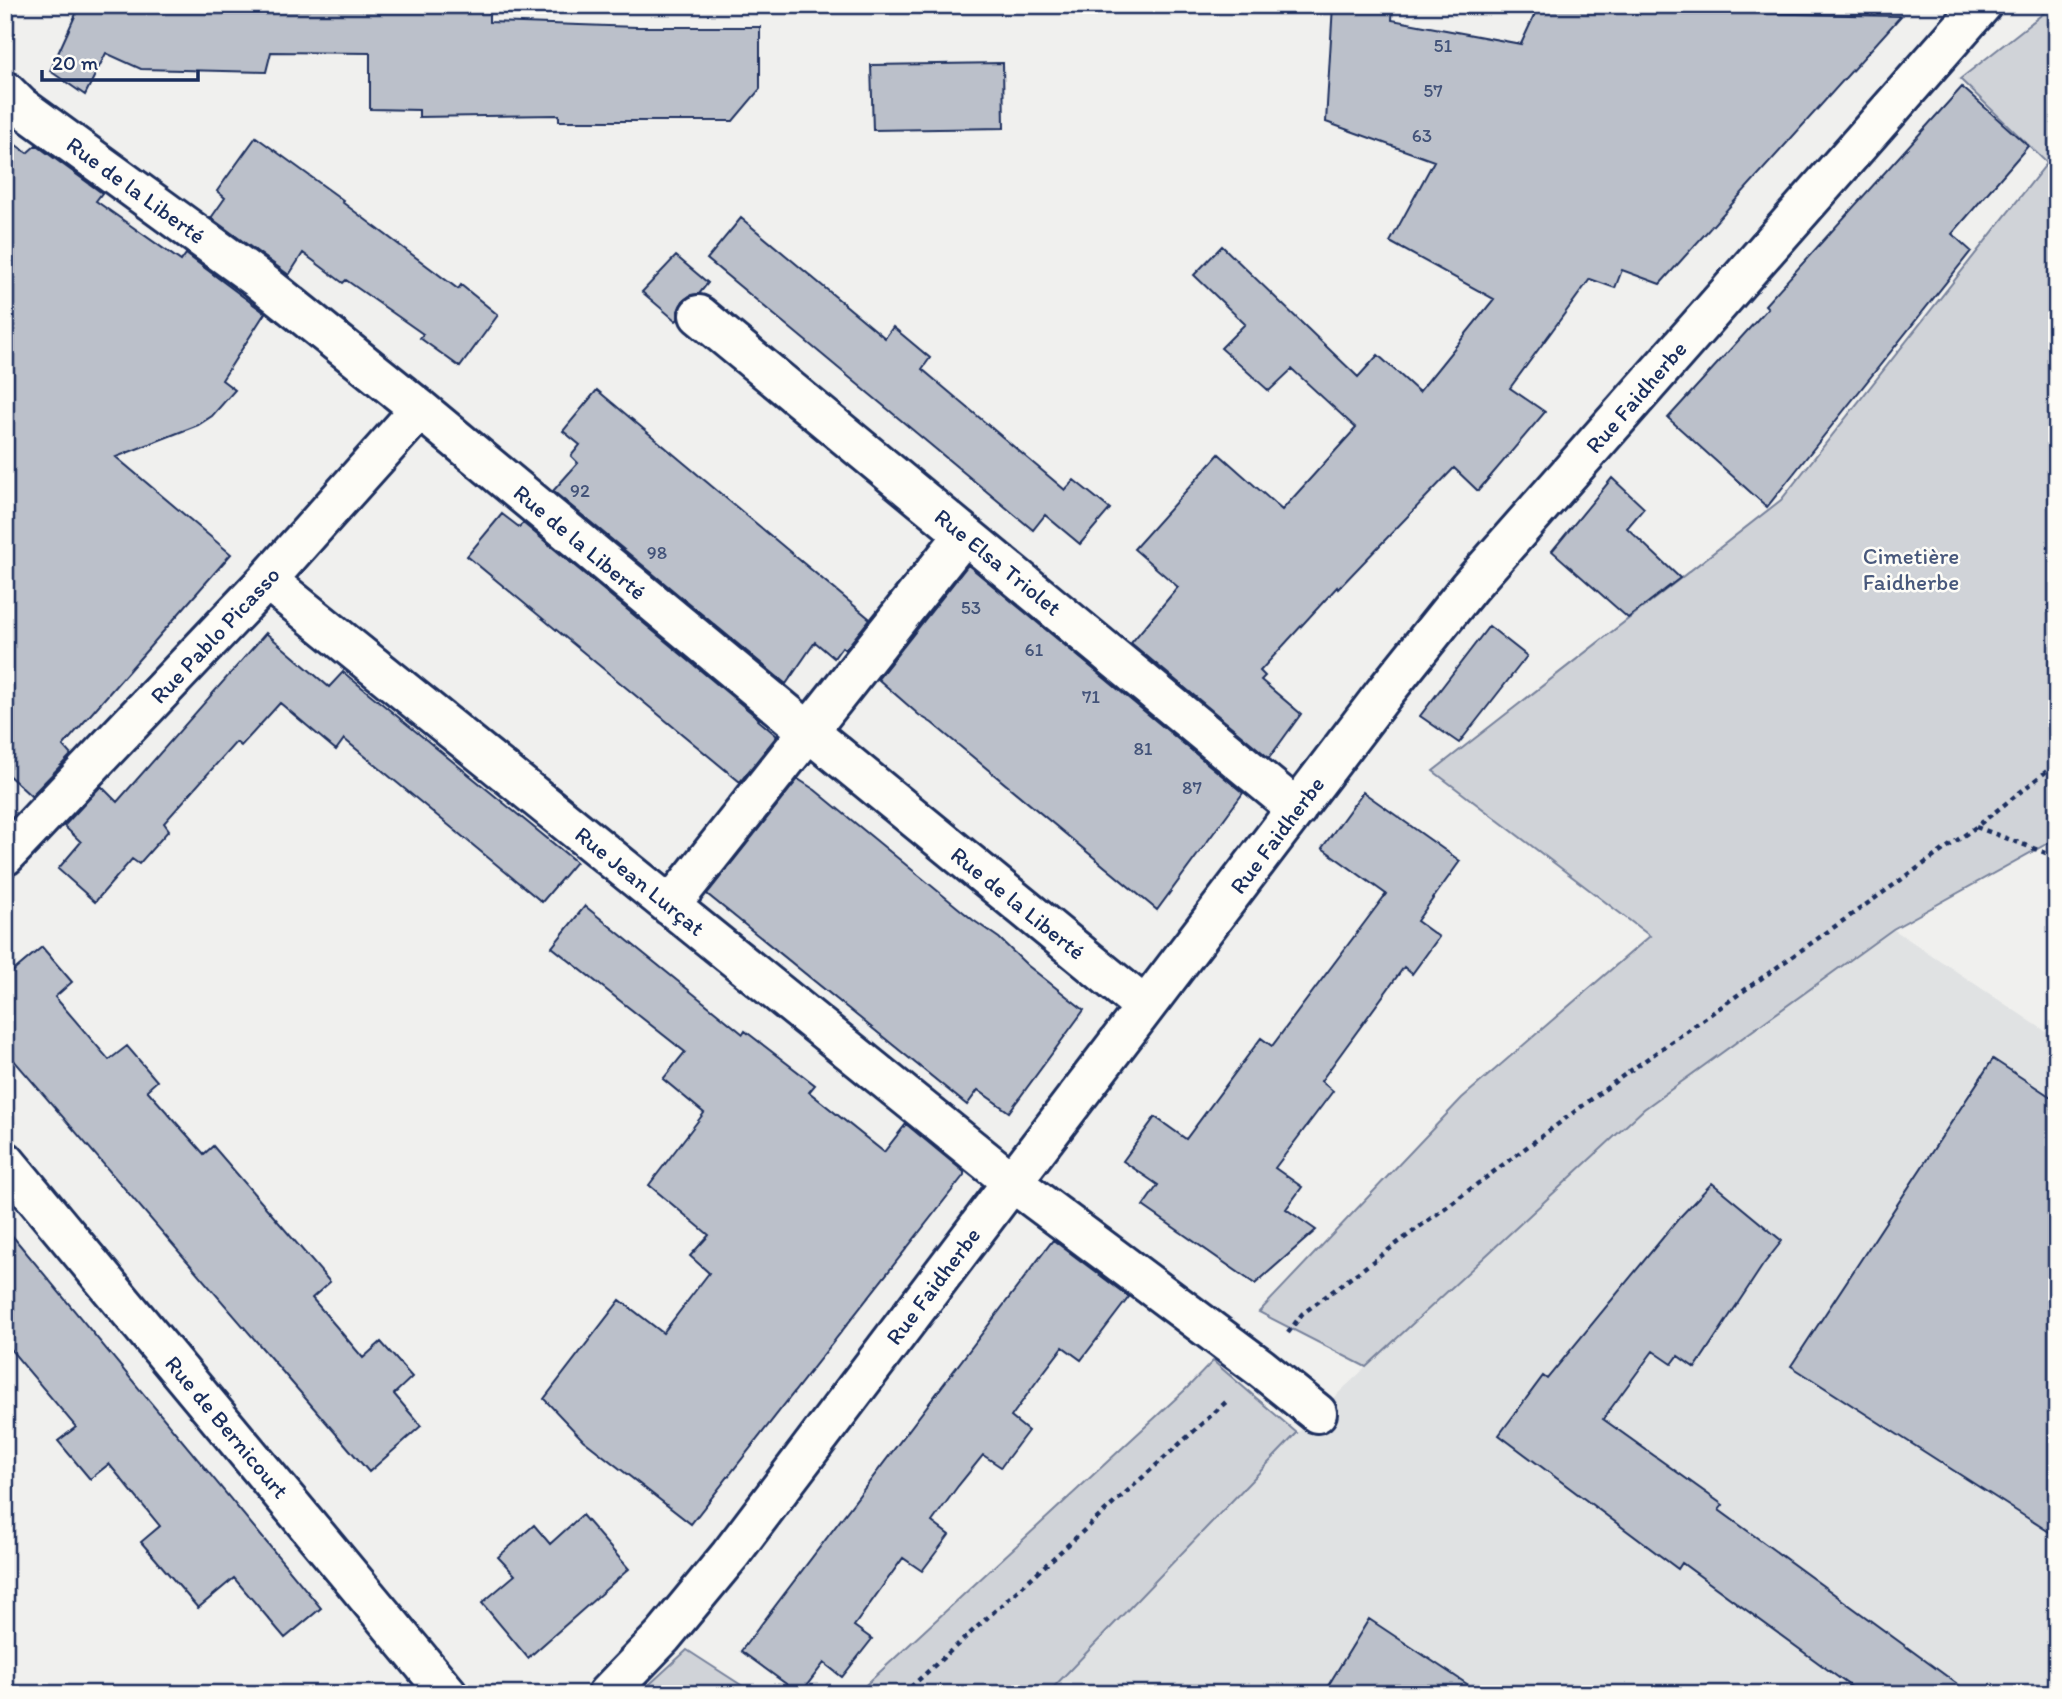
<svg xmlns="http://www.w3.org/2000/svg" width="2062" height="1699" viewBox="0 0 2062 1699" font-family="Itim,sans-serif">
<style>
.built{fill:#e0e2e3}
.green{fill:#d0d3d8;stroke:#76819b;stroke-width:2}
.building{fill:#bbc0ca;stroke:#1b2f5e;stroke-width:2}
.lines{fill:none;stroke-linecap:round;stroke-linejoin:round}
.minor-casing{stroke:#1b2f5e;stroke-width:44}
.path{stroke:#1b2f5e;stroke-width:4.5;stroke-dasharray:5 5;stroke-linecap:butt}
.minor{stroke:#fdfcf7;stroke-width:38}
.labels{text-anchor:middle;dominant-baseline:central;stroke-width:5;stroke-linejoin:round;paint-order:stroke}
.number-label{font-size:19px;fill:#435379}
.street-label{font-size:23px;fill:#1b2f5e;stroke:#fdfcf7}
.park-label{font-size:23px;fill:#48587c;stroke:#fdfcf7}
</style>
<rect width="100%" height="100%" fill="#f0f0ee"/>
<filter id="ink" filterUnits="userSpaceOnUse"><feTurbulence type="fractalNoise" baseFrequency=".0143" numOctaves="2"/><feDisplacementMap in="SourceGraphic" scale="14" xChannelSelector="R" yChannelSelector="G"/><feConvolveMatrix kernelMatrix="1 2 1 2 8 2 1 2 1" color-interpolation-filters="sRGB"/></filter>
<g filter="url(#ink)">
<path class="built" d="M1893 929 2057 1039V1694H1047L1317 1413 1643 1109Z"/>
<path class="green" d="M2054 5H2057V838L1893 929 1644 1109 1366 1367 1259 1312 1462 1098 1650 936 1433 771 1781 500 2047 163 1960 79Z
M1213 1361 1297 1433 1047 1694H856L1185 1390Z
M687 1650 755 1694H639Z"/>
<path class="building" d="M80 5H489V22L637 27H760V89L733 121H559V115L419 117V110L370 109V53L271 52 266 72 141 69 106 53 85 95 50 71Z
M1333 5H1393L1392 20 1521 44 1539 5H1584L1582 10 1901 16 1660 284 1622 270 1615 288 1590 279 1510 388 1545 412 1478 491 1454 468 1338 589 1337 587 1260 671 1265 676 1261 680 1301 714 1269 758 1131 643 1178 587 1134 549 1219 454 1282 510 1356 428 1292 369 1269 391 1221 348 1245 324 1194 275 1222 246 1358 377 1378 355 1419 392 1494 299 1390 242 1434 161 1326 122Z
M1003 63 1004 128 873 130 871 65Z
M1962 87 2028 146 1952 234 1971 251 1767 507 1668 418 1768 308 1765 305Z
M5 137 27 153 36 145 102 193 96 201 181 261 186 254 265 313 222 380 235 390 212 416 198 425 116 457 231 554 63 746 71 755 31 796 5 772Z
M256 137 343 200 342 202 458 289 461 285 498 315 460 367 420 338 423 334 346 280 343 283 303 253 289 275 211 218 225 198 217 191Z
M741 218 885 338 893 327 930 358 922 369 1065 490 1074 480 1110 509 1080 544 1045 515 1033 530 707 259Z
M676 256 708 283 699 294 691 295 683 301 678 311V319L676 321 642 292Z
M597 390 870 619 845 650 842 647 834 658 815 642 786 684 553 491 578 463 571 456 580 445 563 431Z
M1612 478 1644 508 1627 528 1680 578 1628 618 1552 551Z
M502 514 519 527 523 523 759 719 758 720 777 736 740 782 467 556Z
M968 565 1243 793 1157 910 932 723 919 715 878 679Z
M1489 626 1527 656 1459 743 1420 716Z
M266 633 329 687 343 672 576 862 542 902 344 739 336 750 280 703 241 746 236 742 164 823 169 830 139 864 132 859 95 902 58 869 81 842 64 826 101 786 117 802Z
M798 779 815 790 973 920 999 938 1027 965 1084 1010 1009 1112 978 1090 967 1105 707 894Z
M1363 792 1460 861 1417 921 1439 937 1412 974 1404 967 1321 1081 1333 1091 1275 1168 1302 1187 1286 1209 1316 1230 1255 1284 1143 1206 1158 1185 1123 1161 1155 1117 1186 1139 1261 1038 1272 1046 1386 894 1322 848Z
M585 906 743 1034 745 1031 815 1085 809 1092 884 1152 906 1124 964 1172V1175L691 1524 583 1440 544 1399 620 1300 663 1333 709 1273 690 1256 709 1235 649 1185 704 1113 663 1079 685 1052 552 947Z
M42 947 72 982 55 997 109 1060 127 1046 157 1081 147 1090 204 1154 213 1146 330 1282 312 1298 363 1358 381 1342 412 1377 394 1394 421 1426 369 1472 5 1050V978Z
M1993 1059 2057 1101V1537L1791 1366Z
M1712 1183 1782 1241 1763 1265 1695 1368 1678 1356 1672 1364 1653 1351 1603 1419 1723 1505 1719 1510 1971 1694H1861L1682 1563 1678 1569 1499 1435 1543 1376 1547 1379 1679 1218Z
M5 1227 321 1608 285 1638 234 1578 198 1608 141 1542 160 1526 109 1464 90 1479 58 1441 76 1427 5 1343Z
M1053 1240 1129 1297 1081 1360 1063 1347 1037 1381 1011 1417 1028 1431 1001 1467 983 1455 958 1486 932 1522 949 1535 922 1571 903 1558 854 1626 872 1639 842 1677 824 1663 800 1694 741 1651Z
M582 1515 629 1569 528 1658 482 1603 515 1575 498 1557 534 1525 550 1544Z
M1369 1619 1482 1694H1323Z"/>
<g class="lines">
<g class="minor-casing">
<path id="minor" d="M5 91 20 106 258 279 420 409 808 731 1145 1007
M699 315 1297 809
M267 580 1012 1182 1261 1368 1317 1413
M5 856 267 580 420 409
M670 906 964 535
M5 1161 448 1694
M607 1694 663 1636 730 1555 1012 1182 1385 692 1469 587 1982 5"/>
</g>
<path class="path" d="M1976 827 2057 857
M1288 1333 1302 1314 1620 1078 1976 827 2057 763
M903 1694 1226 1402"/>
<use href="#minor" class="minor"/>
</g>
</g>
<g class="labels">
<g class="number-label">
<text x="1443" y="45">51</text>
<text x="1433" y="90">57</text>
<text x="1422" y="135">63</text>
<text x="580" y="490">92</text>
<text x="657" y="552">98</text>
<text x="971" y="607">53</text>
<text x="1034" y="649">61</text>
<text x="1091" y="696">71</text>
<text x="1143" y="748">81</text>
<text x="1192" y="787">87</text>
</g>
<g class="street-label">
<text transform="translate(136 190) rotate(36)">Rue de la Liberté</text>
<text transform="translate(1636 397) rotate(-49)">Rue Faidherbe</text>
<text transform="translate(580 542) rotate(40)">Rue de la Liberté</text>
<text transform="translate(998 562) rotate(39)">Rue Elsa Triolet</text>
<text transform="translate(215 635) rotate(-47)">Rue Pablo Picasso</text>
<text transform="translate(1277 835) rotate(-53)">Rue Faidherbe</text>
<text transform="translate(640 881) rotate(39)">Rue Jean Lurçat</text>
<text transform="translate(1018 903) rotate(39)">Rue de la Liberté</text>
<text transform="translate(933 1286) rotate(-53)">Rue Faidherbe</text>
<text transform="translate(227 1427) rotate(50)">Rue de Bernicourt</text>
</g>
<g class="park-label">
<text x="1911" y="556">Cimetière<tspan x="1911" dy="26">Faidherbe</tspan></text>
</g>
</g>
<rect width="2062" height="1699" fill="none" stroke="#fdfcf7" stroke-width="28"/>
<rect x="14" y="14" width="2034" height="1671" fill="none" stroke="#1b2f5e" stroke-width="2.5" filter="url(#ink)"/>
<path d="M42 70v10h156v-10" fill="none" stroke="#1b2f5e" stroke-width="3.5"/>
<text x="52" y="70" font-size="21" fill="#1b2f5e" stroke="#fdfcf7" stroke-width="5" paint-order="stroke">20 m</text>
</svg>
